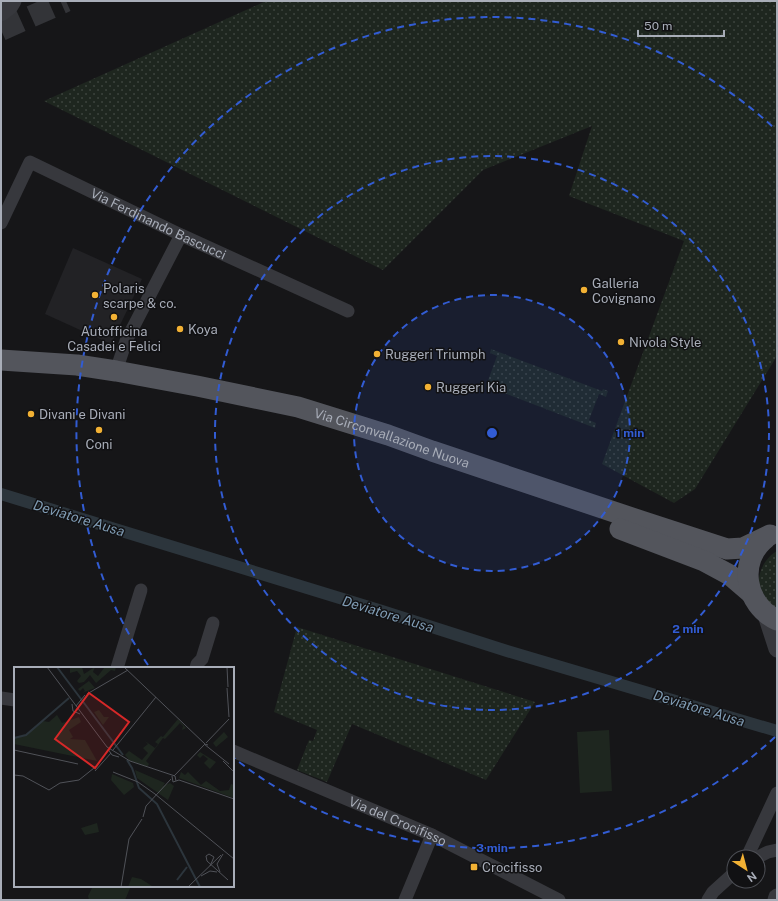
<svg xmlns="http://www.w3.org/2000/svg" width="778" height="901" viewBox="0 0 778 901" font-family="'Public Sans',sans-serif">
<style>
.built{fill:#222225}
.grass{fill:url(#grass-dots)}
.park{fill:#1e261f}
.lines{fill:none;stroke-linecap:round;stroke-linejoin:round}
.canal{stroke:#2c353c;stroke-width:12}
.motorway-tunnel{stroke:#333438;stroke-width:22;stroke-dasharray:22 11;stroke-linecap:butt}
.minor{stroke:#37383d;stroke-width:13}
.tertiary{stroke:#37383d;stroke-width:17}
.primary{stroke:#53555c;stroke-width:21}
.ring{fill:none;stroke:#325cd3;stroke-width:2;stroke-dasharray:7 5}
.poi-dot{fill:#f2b134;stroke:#111113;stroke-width:1.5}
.labels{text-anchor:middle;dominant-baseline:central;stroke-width:3;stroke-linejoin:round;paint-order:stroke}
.street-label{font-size:13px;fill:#a8adb8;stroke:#111113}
.poi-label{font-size:13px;fill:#a8adb8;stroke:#111113;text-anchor:start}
.water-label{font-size:14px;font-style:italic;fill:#7f9bb3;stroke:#111113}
.inset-river{fill:none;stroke:#2c353c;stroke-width:2}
.inset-road{fill:none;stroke:#505258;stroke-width:1}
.view{fill:#d62828;fill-opacity:0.15;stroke:#d62828;stroke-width:2}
.inset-edge{fill:none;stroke:#a8adb8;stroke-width:2}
.centre{fill:#325cd3;stroke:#111113;stroke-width:2}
.ring-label{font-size:12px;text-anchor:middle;font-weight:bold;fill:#325cd3;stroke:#111113;stroke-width:3;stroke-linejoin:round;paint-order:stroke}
</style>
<defs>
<pattern id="grass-dots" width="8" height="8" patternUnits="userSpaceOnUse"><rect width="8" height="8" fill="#1e261f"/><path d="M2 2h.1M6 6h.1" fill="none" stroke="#3c433d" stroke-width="1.8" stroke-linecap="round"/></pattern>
</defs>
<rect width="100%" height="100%" fill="#161618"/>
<path class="built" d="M73 248 142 279 111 344 45 314Z"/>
<path class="grass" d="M266 1H777V356L695 489 674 503 602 464 684 241 569 196 592 126 483 170 383 270 44 101Z
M491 349 602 391 603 389 608 391 606 397 599 394 589 420 596 423 595 428 478 383 486 386 497 356 490 353Z
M777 551V612C772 606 764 599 761 592 754 578 764 558 777 551Z
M297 627 535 702 486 780 352 724 327 782 297 770 309 740 313 741 317 730 274 712Z"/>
<path class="park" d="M609 730 612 791 580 793 577 732Z
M93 886H131L125 900H89L88 896Z"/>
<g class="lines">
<path class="canal" d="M1 494 382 611 507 651 777 731"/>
<path class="motorway-tunnel" d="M1 30 66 1"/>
<g class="minor">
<path id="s1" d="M1 223 30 162 181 235 348 311"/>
<path d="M116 371 126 341 181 235"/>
<path d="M117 668 141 590"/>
<path d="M196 668 197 664 202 659 213 623"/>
<path d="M1 698 15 700"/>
<path id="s2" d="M233 751 432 835 559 900"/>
<path d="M747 857 777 793"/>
<path d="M758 857 768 852 777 850"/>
<path d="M405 900 432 835"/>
<path d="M708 900 713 892 734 873"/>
</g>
<path class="tertiary" d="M1 13 10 6 13 1
M765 612 777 649
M776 900 777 897"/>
<g class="primary">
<path id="s3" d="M1 360 77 365 116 371 197 386 298 407 388 435 432 451 644 522 727 549 743 548 770 535"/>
<path d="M620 529 704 561 730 575 751 593"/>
<path d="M766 538C737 561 745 605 777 620"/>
</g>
</g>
<circle cx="492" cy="433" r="138" fill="#325cd3" fill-opacity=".12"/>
<g class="ring">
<circle cx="492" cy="433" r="138"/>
<circle cx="492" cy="433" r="277"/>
<path d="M775 737A415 415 0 0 1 234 758M148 665A415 415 0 0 1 775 129"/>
</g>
<g class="poi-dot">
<circle cx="584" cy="290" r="4"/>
<circle cx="95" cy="295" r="4"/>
<circle cx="114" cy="317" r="4"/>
<circle cx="180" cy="329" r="4"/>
<circle cx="621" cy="342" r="4"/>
<circle cx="377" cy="354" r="4"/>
<circle cx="428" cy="387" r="4"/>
<circle cx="31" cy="414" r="4"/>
<circle cx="99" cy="430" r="4"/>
<rect x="470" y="863" width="8" height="8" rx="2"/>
</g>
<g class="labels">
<g class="street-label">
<text stroke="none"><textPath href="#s1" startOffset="210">Via Ferdinando Bascucci</textPath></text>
<text stroke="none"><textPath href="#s3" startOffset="400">Via Circonvallazione Nuova</textPath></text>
<text stroke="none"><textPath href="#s2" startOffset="179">Via del Crocifisso</textPath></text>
</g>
<g class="poi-label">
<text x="592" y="283">Galleria<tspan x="592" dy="15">Covignano</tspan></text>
<text x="103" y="288">Polaris<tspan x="103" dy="15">scarpe &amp; co.</tspan></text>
<text x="188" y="329">Koya</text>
<text x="114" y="331" text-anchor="middle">Autofficina<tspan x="114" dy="15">Casadei e Felici</tspan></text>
<text x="629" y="342">Nivola Style</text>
<text x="385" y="354">Ruggeri Triumph</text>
<text x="436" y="387">Ruggeri Kia</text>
<text x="39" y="414">Divani e Divani</text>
<text x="99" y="444" text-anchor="middle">Coni</text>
<text x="482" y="867">Crocifisso</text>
</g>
<g class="water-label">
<text transform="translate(79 518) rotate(17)">Deviatore Ausa</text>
<text transform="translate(388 614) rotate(17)">Deviatore Ausa</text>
<text transform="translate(699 708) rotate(17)">Deviatore Ausa</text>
</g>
</g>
<g transform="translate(14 667)">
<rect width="220" height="220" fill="#161618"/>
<path d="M85 43 90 50H95L89 58 80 45ZM43 48 48 56 65 50 67 55 55 63 59 70 56 72 71 73 83 94 0 77V71L11 69 29 54 35 55ZM121 103 151 116 149 119 156 116 160 119 154 133 123 111ZM98 107 119 116 120 120 110 128 97 113ZM83 156 85 165 71 168 67 161ZM118 210 127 212 138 219 114 220Z" fill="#1e261f"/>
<path d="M56 0H68L70 7 81 0 79 5 84 9 90 1 102 0 101 4 97 3 82 16 76 8 70 15 65 16 63 14 67 9 63 4 56 6ZM75 14 81 21 68 26 71 24 69 21 66 24 64 22ZM164 52 172 61 168 63 169 59 166 56 151 72 149 71 132 94 135 97 133 100 116 94 111 88 115 84 128 93 134 86 129 81 134 77 131 74 141 81 144 77 141 75 147 69 149 70ZM210 65 214 70 202 80 199 76ZM186 85 202 95 196 102 190 96 194 92 189 88 186 91 183 88ZM167 105 171 108 174 105 187 118 192 114 206 124 215 123 217 117 220 118V131L165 111Z" fill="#1e261f"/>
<path class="inset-river" d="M43 0 109 88M0 71 12 68 55 31M113 93 118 101 125 121 143 137 186 220M163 213 173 200"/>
<path class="inset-road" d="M33 0 93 80 116 94 161 109 162 114M110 0 191 77M213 0 214 20M213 21 215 50M73 27 114 3M58 37 59 44 66 47M62 39 71 28M192 76 215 52M194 78 190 77 215 97M94 82 98 88 105 90M0 83 64 97M99 83 142 30M209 94 220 105M81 104 97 86M99 105 124 115 141 127 220 192M0 108 9 109 35 123 46 116 65 113 80 101M158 109 159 115 165 113 220 132M160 109 190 78M129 150 132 139 157 112M195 187 192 189 193 194 214 213M195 187 200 190 196 199M206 205 203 197 209 187M187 209 196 204 203 205M107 220 115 172 128 152M174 220 207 188"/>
<path class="view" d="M75 26 115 55 81 101 41 72Z"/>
<rect width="220" height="220" class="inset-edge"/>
</g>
<circle cx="492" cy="433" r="6" class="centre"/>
<g class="ring-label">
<text x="630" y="437">1 min</text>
<text x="688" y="633">2 min</text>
<text x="492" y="852">3 min</text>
</g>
<rect width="778" height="901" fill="none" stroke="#a8adb8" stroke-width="4"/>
<g transform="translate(746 869) rotate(144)"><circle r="19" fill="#111113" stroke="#4d4f55"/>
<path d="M0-3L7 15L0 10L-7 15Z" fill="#f2b134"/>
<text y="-6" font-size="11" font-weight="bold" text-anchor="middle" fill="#a8adb8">N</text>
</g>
<path d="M638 30v6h86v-6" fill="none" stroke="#a8adb8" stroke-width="2"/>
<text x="644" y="30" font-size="12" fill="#a8adb8" stroke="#111113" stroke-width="3" paint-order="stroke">50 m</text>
</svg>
